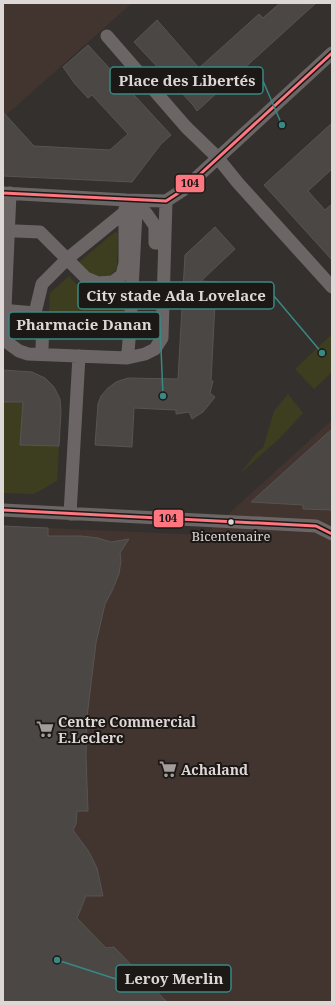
<svg xmlns="http://www.w3.org/2000/svg" width="335" height="1005" viewBox="0 0 335 1005" font-family="'Noto Serif',serif">
<style>
.built{fill:#42342f}
.green{fill:#3c3e1f}
.building{fill:#4a4745;stroke:#575451}
.lines{fill:none;stroke-linecap:round;stroke-linejoin:round}
.street{stroke:#6b6665;stroke-width:13}
.bus-1-casing{stroke:#1c1816;stroke-width:6}
.bus-1{stroke:#fd7680;stroke-width:3}
.bus-dot{fill:#ddd7d5;stroke:#1c1816;stroke-width:1.5}
.labels{text-anchor:middle;dominant-baseline:central;stroke-width:4;stroke-linejoin:round;paint-order:stroke}
.bus-label{font-size:13px;fill:#ddd7d5;stroke:#1c1816}
.poi-label{font-size:14px;font-weight:bold;fill:#ddd7d5;stroke:#1c1816;text-anchor:start}
.leader{fill:none;stroke:#388983;stroke-width:1.5}
.callout-dot{fill:#388983;stroke:#1c1816;stroke-width:1.5}
.callout{fill:#1c1816;stroke:#388983;stroke-width:1.5}
.callout-label{font-size:15px;text-anchor:middle;font-weight:bold;fill:#ddd7d5}
.line-badge{stroke:#1c1816;stroke-width:1.5}
.pale-badge-label{font-size:11px;text-anchor:middle;font-weight:bold;fill:#111}
</style>
<rect width="100%" height="100%" fill="#34302e"/>
<path class="built" d="M3 3H132L3 118Z
M332 420V1002H3V526L205 535Z"/>
<path class="green" d="M115 232 118 233 117 268 109 277C92 278 90 274 79 262Z
M69 276C87 297 99 300 124 287V320L49 318 50 293Z
M331 335 332 337V372L314 389 295 369Z
M288 394 303 413 281 437 240 474 256 453 263 448 274 411Z
M3 402 24 403 21 445 59 446 57 481 34 494 3 493Z"/>
<path class="building" d="M280 3H316L197 111 193 105 134 42 157 20 199 68 259 14 263 18Z
M88 45 171 135 161 144 132 182 3 176V112L34 146 110 150 128 134 92 95 88 98 75 84 63 67Z
M332 123V169L308 191 325 210 332 204V260L264 185Z
M215 227 235 249 201 281 219 282 218 303H215L211 381H213L210 393 215 397 203 412 192 419 189 412 176 414V410L134 408 132 447 95 445 98 404 101 396 108 388 116 382 128 378 178 379 185 255Z
M3 370 32 372 45 378 54 387 60 399 61 411 59 446 20 445 23 402H3Z
M332 429V510L303 509V505L251 502Z
M3 526 48 528V536H81L98 538 111 542 129 539 120 553 121 561 119 574 112 591 105 604 96 643 87 717 86 756 88 811H77L76 824 73 830 89 852 97 868 103 896H86L77 918 106 948 114 947 167 1002H3Z"/>
<g class="lines">
<path class="street" d="M107 36 186 127 217 157 238 183 332 287
M3 193 126 200 166 201 183 190 332 53
M10 193 4 332 8 343 19 351 28 354 127 358 145 354 155 349 162 338 166 201
M16 231 40 232 86 278 98 283 113 282 122 275 125 263V209
M12 311 35 313 42 284 67 259 126 211 146 213 155 226V243H160
M42 348 43 324 130 329 155 327
M128 352 130 329 136 212
M3 510 316 526 332 534
M70 514 79 356"/>
<g class="bus-1-casing">
<path id="bus-1" d="M3 193 166 201 183 190 332 53
M3 510 316 526 332 534"/>
</g>
<use href="#bus-1" class="bus-1"/>
</g>
<defs>
<g id="supermarket-bare" transform="scale(1.38)"><path d="M-6-5.5h2.5l.6 2H6L4.5 2H-2.5L-4.4-4H-6ZM-1.5 3.2a1.3 1.3 0 1 0 .1 0ZM3 3.2a1.3 1.3 0 1 0 .1 0Z" fill="#a29d9b" stroke="#1c1816" stroke-width="2.5" paint-order="stroke"/></g>
</defs>
<g fill-rule="evenodd">
<use href="#supermarket-bare" x="45" y="729"/>
<use href="#supermarket-bare" x="168" y="769"/>
</g>
<circle class="bus-dot" cx="231" cy="522" r="3.5"/>
<g class="labels">
<g class="bus-label">
<text x="231" y="536">Bicentenaire</text>
</g>
<g class="poi-label">
<text x="58" y="721">Centre Commercial<tspan x="58" dy="16">E.Leclerc</tspan></text>
<text x="181" y="769">Achaland</text>
</g>
</g>
<path class="leader" d="M282 125L263 81M322 353L274 296M163 396L160 325M57 960L116 979"/>
<g class="callout-dot">
<circle cx="282" cy="125" r="4"/>
<circle cx="322" cy="353" r="4"/>
<circle cx="163" cy="396" r="4"/>
<circle cx="57" cy="960" r="4"/>
</g>
<g class="callout">
<rect x="110" y="67" width="153" height="27" rx="4"/>
<rect x="78" y="282" width="196" height="27" rx="4"/>
<rect x="9" y="312" width="151" height="27" rx="4"/>
<rect x="116" y="965" width="115" height="27" rx="4"/>
</g>
<g class="callout-label">
<text x="187" y="86">Place des Libertés</text>
<text x="176" y="301">City stade Ada Lovelace</text>
<text x="84" y="330">Pharmacie Danan</text>
<text x="174" y="984">Leroy Merlin</text>
</g>
<g class="line-badge">
<rect x="175" y="174" width="30" height="19" rx="4" fill="#fd7680"/>
<rect x="153" y="509" width="31" height="19" rx="4" fill="#fd7680"/>
</g>
<g class="pale-badge-label">
<text x="190" y="187">104</text>
<text x="168" y="522">104</text>
</g>
<rect width="335" height="1005" fill="none" stroke="#ddd7d5" stroke-width="8"/>
</svg>
